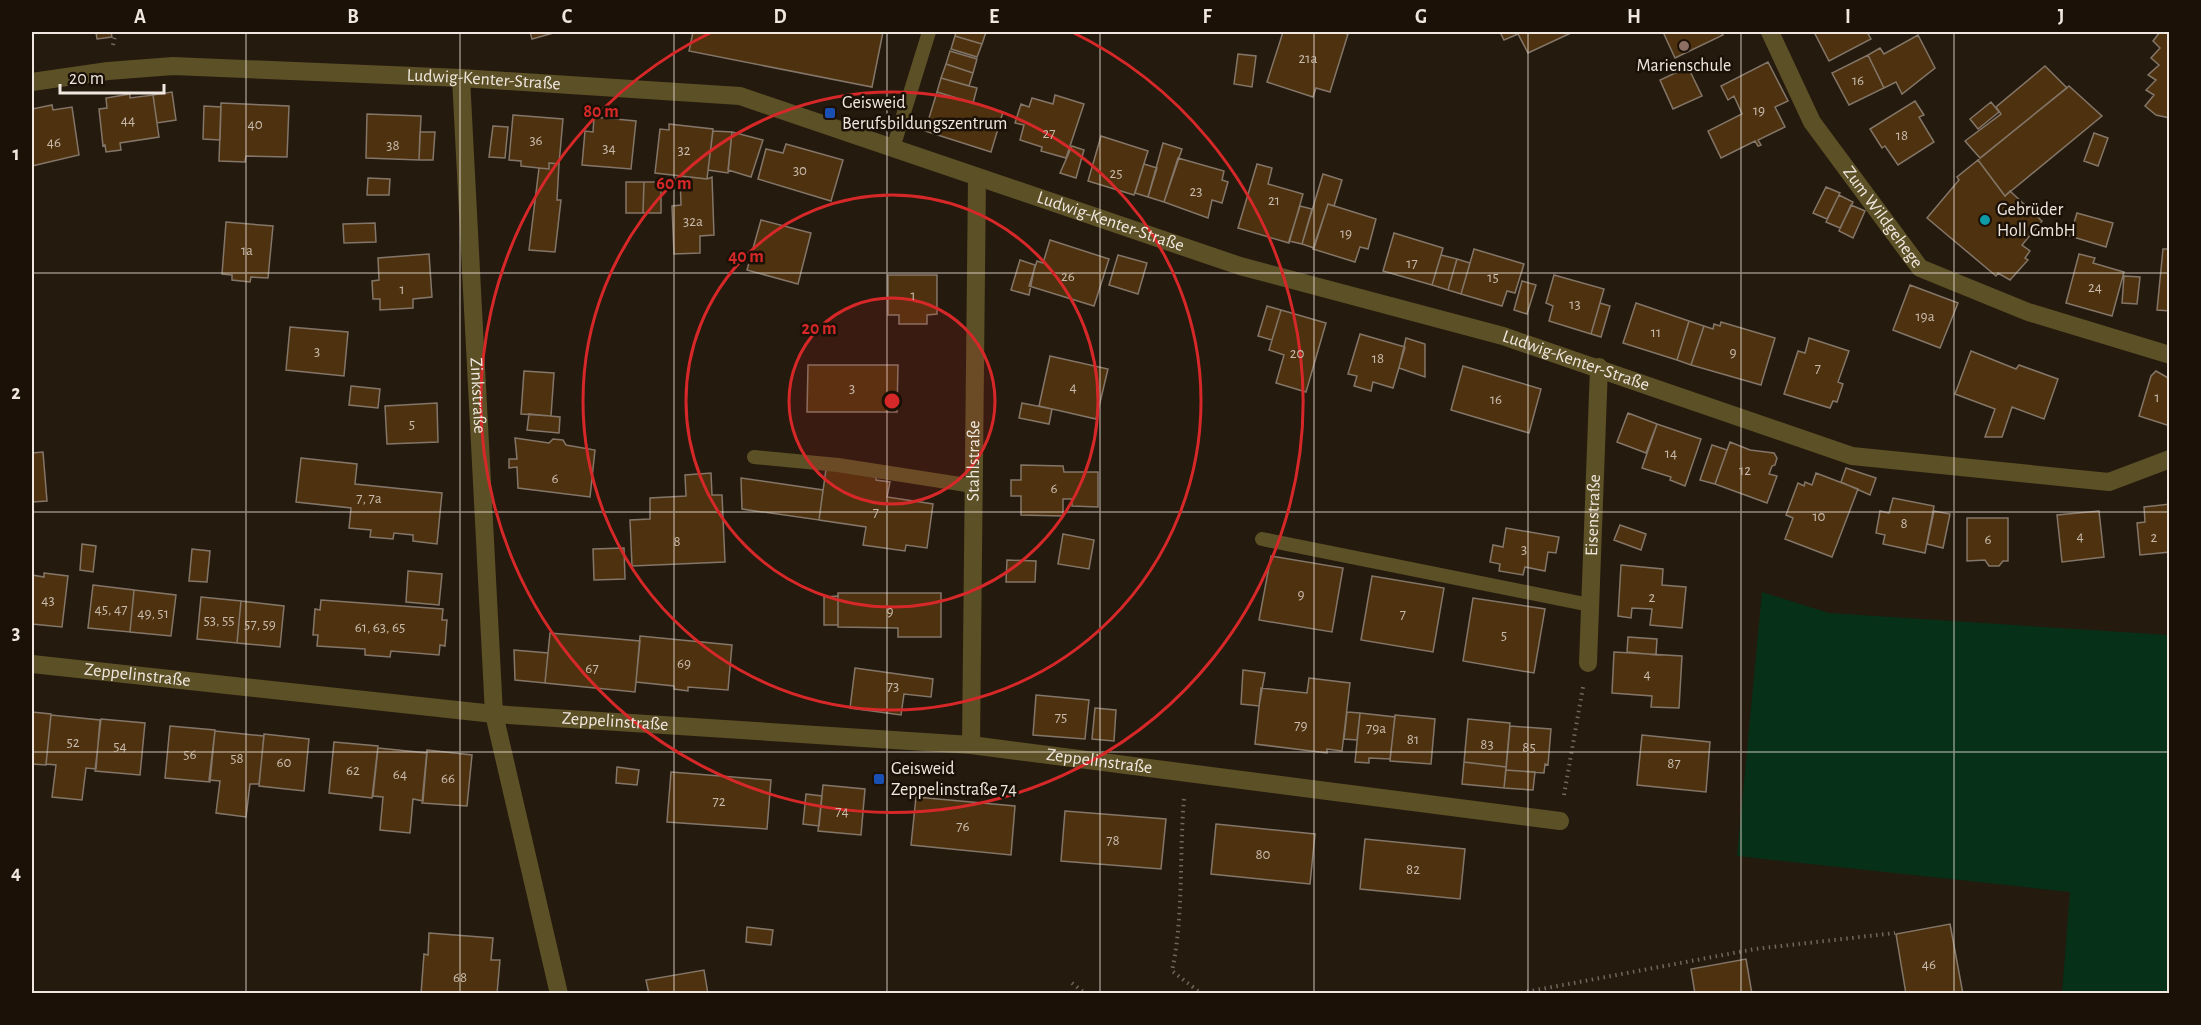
<svg xmlns="http://www.w3.org/2000/svg" width="2201" height="1025" viewBox="0 0 2201 1025" font-family="'Alegreya Sans',sans-serif">
<style>
.green{fill:#073018}
.building{fill:#4e320f;stroke:#837668;stroke-width:1.5}
.lines{fill:none;stroke-linecap:round;stroke-linejoin:round}
.path{stroke:#71675d;stroke-width:4;stroke-dasharray:1.5 4.5;stroke-linecap:butt}
.lane{stroke:#5c5026;stroke-width:14}
.street{stroke:#5c5026;stroke-width:18}
.grid{fill:none;stroke:#f0e8e0;stroke-width:1.5;stroke-opacity:0.55}
.ring{fill:none;stroke:#d62828;stroke-width:3}
.education-dot{fill:#8d6e63;stroke:#1b1106;stroke-width:2}
.transit-dot{fill:#1a4fb4;stroke:#1b1106;stroke-width:2}
.culture-dot{fill:#0f9aa8;stroke:#1b1106;stroke-width:2}
.labels{text-anchor:middle;dominant-baseline:central;stroke-width:5;stroke-linejoin:round;paint-order:stroke}
.number-label{font-size:15px;fill:#c8baac}
.poi-label{font-size:18px;fill:#f0e8e0;stroke:#1b1106;text-anchor:start}
.street-label{font-size:18px;fill:#f0e8e0;stroke:#1b1106}
.centre{fill:#d62828;stroke:#1b1106;stroke-width:3}
.ring-label{font-size:18px;text-anchor:middle;font-weight:bold;fill:#d62828;stroke:#1b1106;stroke-width:5;stroke-linejoin:round;paint-order:stroke}
.neatline{fill:none;stroke:#f0e8e0;stroke-width:2}
.grid-label{font-size:20px;text-anchor:middle;font-weight:bold;fill:#f0e8e0}
</style>
<rect width="100%" height="100%" fill="#251a0e"/>
<path class="green" d="M1762 592 1829 613 2169 635V993H2062L2070 892 1737 856Z"/>
<path class="building" d="M96 32H111L112 37 97 39Z
M530 32H557L532 39Z
M693 32H883L872 87 689 51Z
M956 32H986L982 44 955 36Z
M1283 32H1340L1348 34 1330 92 1316 88 1313 97 1267 82Z
M1500 32H1573L1528 53 1518 34 1504 40Z
M1663 32H1721L1723 35 1675 58Z
M1814 32H1867L1871 39 1829 61Z
M2160 32H2170V118L2156 115 2145 106 2154 95 2146 90 2156 80 2148 75 2159 65 2151 58 2160 48 2153 41Z
M1918 35 1935 68 1902 94 1896 82 1884 88 1868 55 1880 48 1884 54Z
M955 36 982 44 977 57 951 49Z
M950 51 977 59 973 73 946 64Z
M1238 54 1256 56 1252 87 1234 84Z
M1868 55 1884 88 1849 105 1832 73Z
M1768 62 1788 101 1775 107 1785 127 1758 140 1761 145 1758 146 1755 141 1721 158 1708 131 1742 114 1734 96 1728 100 1721 86Z
M946 64 973 73 969 86 941 78Z
M2045 66 2067 88 1980 158 1965 141 2001 114 1996 107Z
M1688 67 1702 96 1673 109 1660 80Z
M941 78 977 88 973 103 937 92Z
M2069 86 2102 116 2005 196 1978 160Z
M172 92 176 120 157 123 153 95Z
M937 92 1003 112 991 152 925 131Z
M130 94V98L153 95 159 137 120 143 121 150 106 152 105 145 103 146 99 109 107 108 106 98Z
M1055 95 1084 104 1066 158 1041 151 1042 147 1020 140 1024 125 1015 123 1021 104 1029 107 1032 98 1053 104Z
M1915 101 1924 115 1919 117 1934 142 1898 165 1885 146 1882 148 1870 129Z
M1991 102 1999 112 1978 129 1970 119Z
M221 103 289 106 287 157 246 156 245 162 219 161Z
M52 105 53 110 72 107 79 155 32 166V109Z
M204 106 221 107 220 140 203 139Z
M367 114 421 116 419 160 366 158Z
M513 115 563 119 559 164 549 163V169L539 168 521 166V161L509 160Z
M594 117 636 121 631 169 582 165 585 131 593 132Z
M669 124 713 129 707 179 655 173 660 129 669 130Z
M493 126 508 127 505 158 489 157Z
M713 131 732 132 728 173 708 170Z
M420 132H435L433 160H419Z
M732 132 763 140 751 177 728 170Z
M2094 133 2108 138 2098 166 2084 161Z
M1101 136 1148 151 1134 195 1088 181Z
M1163 143 1182 149 1164 202 1148 197Z
M786 144 843 160 831 201 758 179 766 149 783 153Z
M1072 146 1084 150 1076 178 1060 173Z
M1178 158 1224 171 1222 180 1228 182 1222 203 1212 200 1208 218 1164 202Z
M1978 160 2005 196 2010 191 2042 221 2022 245 2030 251 2025 258 2028 260 2010 280 1998 273 1996 276 1927 218 1959 180 1957 177Z
M549 163 559 164 557 200H561L555 252 529 250 539 168 549 169Z
M1144 164 1157 168 1148 197 1135 193Z
M1257 164 1272 168 1268 184 1303 194 1289 243 1238 228Z
M1323 174 1342 180 1334 206 1328 204 1314 248 1302 244Z
M680 176 707 179 712 177 714 235 700 236V253L674 254 672 206 681 205Z
M368 178 390 179 389 195H367Z
M626 182H644L643 213H626Z
M644 182H661V213H643Z
M1826 187 1840 193 1827 219 1813 213Z
M1839 195 1853 202 1840 228 1826 222Z
M1328 204 1376 219 1368 249 1360 247 1355 262 1313 249Z
M1851 205 1865 211 1853 238 1839 231Z
M1300 206 1312 209 1302 244 1289 241Z
M2077 213 2113 223 2106 247 2070 236Z
M761 220 811 233 798 284 747 270Z
M226 222 273 226 268 278 251 277 250 282 232 280V275L222 274Z
M375 223 376 242 344 243 343 224Z
M1394 233 1443 248 1432 285 1383 271Z
M1050 240 1109 259 1094 306 1029 286 1037 261 1043 263Z
M1474 249 1524 264 1515 293 1507 291 1502 306 1461 294Z
M2163 249H2170V311L2157 310Z
M429 254 432 297 413 299V308L380 310V299H373L372 281 379 280 378 258Z
M2079 254 2095 258 2093 263 2124 272 2112 316 2066 303Z
M1118 255 1147 263 1138 294 1109 285Z
M1441 255 1457 259 1448 290 1432 285Z
M1457 259 1470 263 1461 294 1448 290Z
M1020 260 1035 265 1029 295 1011 290Z
M888 275H937V314L927 315V324H899V315H888Z
M1554 275 1604 289 1591 334 1549 321 1553 306 1546 303Z
M2124 276 2140 277 2137 304 2122 303Z
M1522 281 1536 285 1527 314 1514 310Z
M1910 285 1958 303 1940 348 1893 330Z
M1600 303 1610 306 1601 337 1591 334Z
M1636 303 1689 321 1677 360 1623 343Z
M1267 306 1281 310 1272 340 1258 336Z
M1281 310 1326 323 1306 392 1276 383 1284 355 1269 350Z
M1689 321 1704 326 1691 365 1677 360Z
M1721 322 1775 338 1761 385 1691 365 1704 326 1713 329 1714 324 1720 326Z
M290 327 348 332 344 376 286 370Z
M1360 334 1405 347 1393 388 1373 382 1371 391 1354 386 1357 376 1348 374Z
M1406 338 1425 344V377L1399 368Z
M1809 338 1849 351 1838 382 1843 384 1837 402 1833 401 1830 408 1784 394 1798 351 1805 353Z
M1971 351 2016 369 2019 365 2058 379 2044 419 2012 407 2002 437H1985L1995 409 1955 394Z
M1050 356 1108 369 1096 419 1039 406Z
M808 365H898L897 412H807Z
M1463 366 1541 389 1529 433 1451 410Z
M524 371 554 373 551 416 521 414Z
M2156 371 2170 379V426L2139 416 2151 376Z
M351 386 380 389 378 408 349 405Z
M437 403 438 442 387 444 385 406Z
M1022 403 1052 409 1049 424 1019 418Z
M1628 413 1657 424 1646 453 1617 442Z
M529 414 560 417 559 433 527 430Z
M1657 424 1701 439 1685 486 1670 480 1671 477 1642 468Z
M515 438 549 443 553 439 563 440 566 445 595 450 590 497 518 488 517 467 509 468V459H517Z
M1730 442 1750 450 1774 453 1777 458 1775 465 1772 466 1769 474 1777 476 1767 503 1715 484Z
M1712 445 1727 450 1715 484 1700 480Z
M43 452 47 501 32 502V453Z
M301 458 357 464 355 484 442 493 437 544 413 541V535L394 533 393 539 370 537 371 530 349 528 351 508 296 502Z
M1021 465 1063 466 1064 472H1098V507L1072 506V499H1063V516L1021 515V496H1011V480H1021Z
M1846 468 1876 478 1870 495 1841 482Z
M826 469 876 477V480L890 482 887 497 933 504 927 548 906 545 905 551 863 545 866 527 819 520Z
M711 473 712 495H722L725 562 632 566 630 520 650 519V498L686 496 685 475Z
M1816 473 1858 489 1832 557 1785 539 1793 518 1786 515 1798 483 1804 486 1805 482 1812 485Z
M741 478 823 490 819 520 742 509Z
M1893 498 1934 506 1925 553 1883 544 1885 535 1876 533 1880 511 1889 513Z
M2170 504V552L2140 555 2137 523 2145 522 2144 507Z
M1934 511 1950 514 1943 548 1927 544Z
M2099 511 2104 557 2062 562 2057 515Z
M1967 518H2008V561H2003L1999 566H1989L1985 560 1967 561Z
M1620 525 1646 534 1641 550 1614 540Z
M1506 528 1559 537 1556 553 1548 552 1545 571 1525 567 1523 575 1499 571 1500 564 1490 562 1493 545 1503 547Z
M1063 534 1094 540 1089 569 1058 564Z
M82 544 96 546 93 572 80 570Z
M624 548 625 579 594 580 593 549Z
M192 549 210 551 207 582 189 581Z
M1271 556 1343 568 1332 632 1259 620Z
M1007 560 1036 561 1035 582H1006Z
M1621 565 1663 569 1662 585 1686 587 1682 628 1650 625 1652 609 1632 608 1631 618 1618 616Z
M408 571 442 574 439 605 406 602Z
M44 573 68 576 62 627 32 624V575L44 577Z
M1372 576 1444 588 1433 652 1361 640Z
M93 585 134 590 130 632 88 628Z
M134 590 176 595 171 636 130 632Z
M838 593H941V637H898V628L838 627Z
M838 596V625H824V597Z
M201 597 241 601 237 643 197 639Z
M1473 598 1545 609 1534 673 1463 661Z
M321 600 443 609 442 620H447L445 646 440 645 439 655 391 651 390 657 365 655V649L317 646 318 635H313L315 609 320 610Z
M241 601 284 606 280 647 237 643Z
M550 633 640 641 635 692 545 683Z
M640 636 732 645 728 690 688 687V691L674 689V686L636 682Z
M1628 637 1657 639 1656 655 1627 652Z
M514 650 548 653 545 683 515 680Z
M1614 652 1682 656 1679 708 1651 707 1652 696 1612 693Z
M855 668 933 679 931 697 904 694 901 715 850 708Z
M1243 670 1265 673 1259 706 1241 704Z
M1309 678 1350 683 1342 751 1327 749V753L1255 744 1261 688 1307 693Z
M1036 695 1089 700 1085 739 1033 735Z
M1095 708 1116 710 1114 741 1092 739Z
M32 712 51 714 46 765 32 764Z
M1347 712 1360 713 1357 740 1344 739Z
M1360 713 1395 717 1390 759 1369 758V763L1355 762Z
M51 715 100 720 96 769 86 768 82 800 52 797 56 765 46 764Z
M1395 715 1435 719 1431 764 1390 761Z
M101 719 145 723 140 775 95 771Z
M1468 719 1510 723 1506 767 1464 762Z
M170 726 215 730 210 782 165 778Z
M1510 726 1551 729 1548 765 1545 764 1544 773 1506 770Z
M215 731 264 736 259 784H250L246 817 216 813 220 781 209 780Z
M264 734 309 739 304 791 259 786Z
M1642 735 1710 742 1706 792 1637 785Z
M334 742 378 746 372 798 329 793Z
M378 748 427 753 423 801 413 799 410 833 380 830 383 797 373 796Z
M427 750 472 755 467 806 422 803Z
M1464 762 1506 767 1504 788 1462 784Z
M617 767 639 770 637 785 616 783Z
M1506 770 1535 772 1533 790 1504 788Z
M671 772 771 780 767 829 667 822Z
M823 785 865 789 861 835 818 831Z
M806 794 822 796 819 826 803 824Z
M916 797 1015 806 1011 855 911 845Z
M1065 811 1166 819 1161 869 1061 861Z
M1216 824 1315 834 1310 884 1211 874Z
M1365 839 1465 849 1460 899 1360 889Z
M1950 924 1963 994H1906L1896 934Z
M747 927 773 930 771 945 746 942Z
M429 933 493 938 491 960H500L497 994H421L424 954 428 955Z
M1746 959 1752 994H1695L1691 969Z
M704 970 708 994H649L646 980Z"/>
<g class="lines">
<path class="path" d="M113 45 116 32
M1564 795 1583 687
M1184 799C1179 856 1184 915 1172 971L1202 994
M1072 983 1086 994
M1515 994 1755 949 1895 933"/>
<path class="lane" d="M893 148 929 32
M754 457 838 465 973 486
M1262 539 1590 605"/>
<g class="street">
<path id="s1" d="M1770 32 1812 122 1920 268 2028 312 2170 355"/>
<path id="s2" d="M461 78 494 714 559 994"/>
<path id="s3" d="M32 82 108 71 173 66 461 78 740 96 1240 266 1503 336 1852 456 2109 482 2170 459"/>
<path id="s4" d="M1588 663 1599 367"/>
<path id="s5" d="M32 664 494 714 971 745 1560 821"/>
<path id="s6" d="M971 745 977 177"/>
</g>
</g>
<path class="grid" d="M246 32V994M460 32V994M674 32V994M887 32V994M1100 32V994M1314 32V994M1528 32V994M1741 32V994M1954 32V994M32 273H2170M32 512H2170M32 752H2170"/>
<circle cx="892" cy="401" r="103" fill="#d62828" fill-opacity=".12"/>
<g class="ring">
<circle cx="892" cy="401" r="103"/>
<circle cx="892" cy="401" r="206"/>
<circle cx="892" cy="401" r="309"/>
<path d="M1072 32A411 411 0 1 1 712 32"/>
</g>
<circle class="education-dot" cx="1684" cy="46" r="6"/>
<g class="transit-dot">
<rect x="824" y="107" width="12" height="12" rx="3"/>
<rect x="873" y="773" width="12" height="12" rx="3"/>
</g>
<circle class="culture-dot" cx="1985" cy="220" r="6"/>
<g class="labels">
<g class="number-label">
<text x="1308" y="58">21a</text>
<text x="1858" y="80">16</text>
<text x="1759" y="110">19</text>
<text x="128" y="120">44</text>
<text x="255" y="124">40</text>
<text x="1049" y="133">27</text>
<text x="1902" y="135">18</text>
<text x="536" y="140">36</text>
<text x="54" y="142">46</text>
<text x="393" y="145">38</text>
<text x="609" y="148">34</text>
<text x="684" y="150">32</text>
<text x="800" y="170">30</text>
<text x="1116" y="173">25</text>
<text x="1196" y="191">23</text>
<text x="1274" y="200">21</text>
<text x="693" y="221">32a</text>
<text x="1346" y="233">19</text>
<text x="247" y="250">1a</text>
<text x="1412" y="263">17</text>
<text x="1068" y="276">26</text>
<text x="1493" y="277">15</text>
<text x="2095" y="287">24</text>
<text x="402" y="289">1</text>
<text x="913" y="295">1</text>
<text x="1575" y="304">13</text>
<text x="1925" y="316">19a</text>
<text x="1656" y="332">11</text>
<text x="317" y="351">3</text>
<text x="1733" y="352">9</text>
<text x="1297" y="353">20</text>
<text x="1378" y="358">18</text>
<text x="1818" y="368">7</text>
<text x="1073" y="387">4</text>
<text x="852" y="388">3</text>
<text x="2157" y="397">1</text>
<text x="1496" y="399">16</text>
<text x="412" y="424">5</text>
<text x="1671" y="453">14</text>
<text x="1745" y="470">12</text>
<text x="555" y="478">6</text>
<text x="1054" y="488">6</text>
<text x="369" y="498">7, 7a</text>
<text x="876" y="512">7</text>
<text x="1819" y="516">10</text>
<text x="1904" y="523">8</text>
<text x="2080" y="536">4</text>
<text x="2154" y="537">2</text>
<text x="1988" y="539">6</text>
<text x="677" y="541">8</text>
<text x="1524" y="549">3</text>
<text x="1301" y="594">9</text>
<text x="1652" y="597">2</text>
<text x="48" y="600">43</text>
<text x="111" y="609">45, 47</text>
<text x="890" y="611">9</text>
<text x="153" y="613">49, 51</text>
<text x="1403" y="614">7</text>
<text x="219" y="620">53, 55</text>
<text x="260" y="624">57, 59</text>
<text x="380" y="627">61, 63, 65</text>
<text x="1504" y="635">5</text>
<text x="684" y="663">69</text>
<text x="592" y="668">67</text>
<text x="1647" y="674">4</text>
<text x="893" y="686">73</text>
<text x="1061" y="717">75</text>
<text x="1301" y="725">79</text>
<text x="1376" y="728">79a</text>
<text x="1413" y="739">81</text>
<text x="73" y="742">52</text>
<text x="1487" y="744">83</text>
<text x="120" y="746">54</text>
<text x="1529" y="747">85</text>
<text x="190" y="754">56</text>
<text x="237" y="758">58</text>
<text x="284" y="762">60</text>
<text x="1674" y="763">87</text>
<text x="353" y="770">62</text>
<text x="400" y="774">64</text>
<text x="448" y="778">66</text>
<text x="719" y="801">72</text>
<text x="842" y="811">74</text>
<text x="963" y="826">76</text>
<text x="1113" y="840">78</text>
<text x="1263" y="854">80</text>
<text x="1413" y="869">82</text>
<text x="1929" y="964">46</text>
<text x="460" y="977">68</text>
</g>
<g class="poi-label">
<text x="1684" y="66" text-anchor="middle">Marienschule</text>
<text x="842" y="103">Geisweid<tspan x="842" dy="21">Berufsbildungszentrum</tspan></text>
<text x="1997" y="210">Gebrüder<tspan x="1997" dy="21">Holl GmbH</tspan></text>
<text x="891" y="769">Geisweid<tspan x="891" dy="21">Zeppelinstraße 74</tspan></text>
</g>
<g class="street-label">
<text stroke="none"><textPath href="#s3" startOffset="453">Ludwig-Kenter-Straße</textPath></text>
<text stroke="none"><textPath href="#s1" startOffset="218">Zum Wildgehege</textPath></text>
<text stroke="none"><textPath href="#s3" startOffset="1101">Ludwig-Kenter-Straße</textPath></text>
<text stroke="none"><textPath href="#s3" startOffset="1587">Ludwig-Kenter-Straße</textPath></text>
<text stroke="none"><textPath href="#s2" startOffset="318">Zinkstraße</textPath></text>
<text stroke="none"><textPath href="#s6" startOffset="284">Stahlstraße</textPath></text>
<text stroke="none"><textPath href="#s4" startOffset="148">Eisenstraße</textPath></text>
<text stroke="none"><textPath href="#s5" startOffset="106">Zeppelinstraße</textPath></text>
<text stroke="none"><textPath href="#s5" startOffset="586">Zeppelinstraße</textPath></text>
<text stroke="none"><textPath href="#s5" startOffset="1072">Zeppelinstraße</textPath></text>
</g>
</g>
<circle cx="892" cy="401" r="9" class="centre"/>
<g class="ring-label">
<text x="601" y="117">80 m</text>
<text x="674" y="189">60 m</text>
<text x="746" y="262">40 m</text>
<text x="819" y="334">20 m</text>
</g>
<rect width="2201" height="1025" fill="none" stroke="#1b1106" stroke-width="66"/>
<path d="M60 84v9h104v-9" fill="none" stroke="#f0e8e0" stroke-width="3"/>
<text x="69" y="84" font-size="18" fill="#f0e8e0" stroke="#1b1106" stroke-width="4.5" paint-order="stroke">20 m</text>
<rect x="33" y="33" width="2135" height="959" class="neatline"/>
<g class="grid-label">
<text x="140" y="23">A</text>
<text x="353" y="23">B</text>
<text x="567" y="23">C</text>
<text x="780" y="23">D</text>
<text x="994" y="23">E</text>
<text x="1207" y="23">F</text>
<text x="1421" y="23">G</text>
<text x="1634" y="23">H</text>
<text x="1848" y="23">I</text>
<text x="2061" y="23">J</text>
<text x="16" y="160">1</text>
<text x="16" y="399">2</text>
<text x="16" y="639">3</text>
<text x="16" y="879">4</text>
</g>
</svg>
